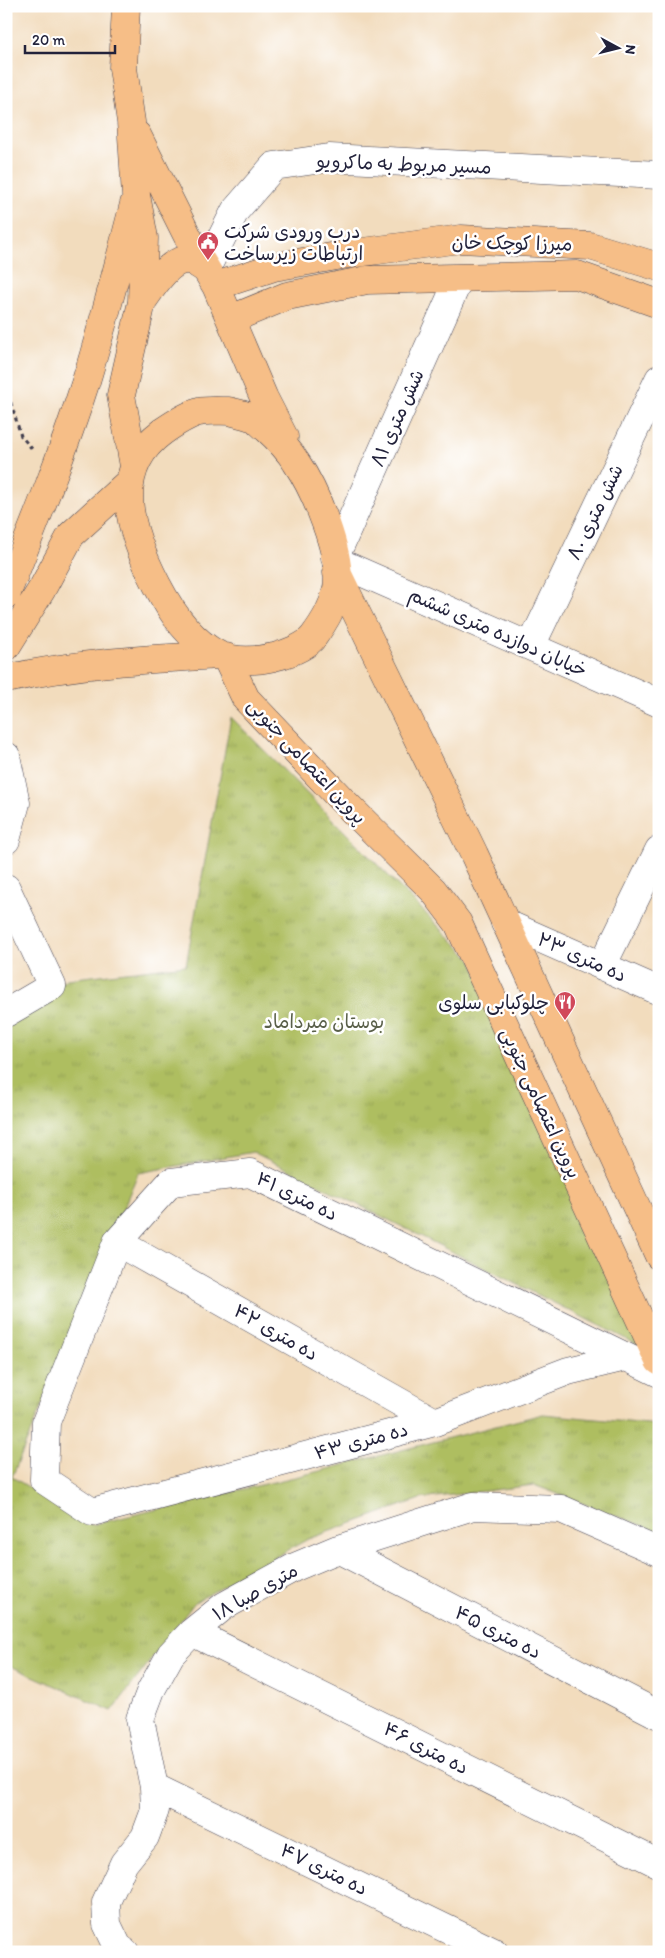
<svg xmlns="http://www.w3.org/2000/svg" width="665" height="1958" viewBox="0 0 665 1958" font-family="Itim,'Playpen Sans Arabic',sans-serif">
<style>
.grass{fill:url(#grass-tufts);stroke:#68704e}
.lines{fill:none;stroke-linecap:round;stroke-linejoin:round}
.minor-casing{stroke:#413e4e;stroke-width:29}
.major-casing{stroke:#413e4e;stroke-width:29}
.path{stroke:#413e4e;stroke-width:3;stroke-dasharray:4 4;stroke-linecap:butt}
.minor{stroke:#fff;stroke-width:28}
.major{stroke:#f6be87;stroke-width:28}
.labels{text-anchor:middle;dominant-baseline:central;stroke-width:5;stroke-linejoin:round;paint-order:stroke}
.street-label{font-size:19px;fill:#22223b;stroke:#fff}
.poi-label{font-size:19px;fill:#22223b;stroke:#fff;text-anchor:start}
.park-label{font-size:19px;fill:#5a604a;stroke:#fff}
</style>
<defs>
<pattern id="grass-tufts" width="24" height="20" patternUnits="userSpaceOnUse" patternTransform="scale(1.25)"><rect width="24" height="20" fill="#aebe61"/><path d="M3 7l-1-3M5 7V3M7 7l1-3M15 17l-1-3M17 17v-4M19 17l1-3" fill="none" stroke="#95a355"/></pattern>
</defs>
<rect width="100%" height="100%" fill="#fff"/>
<filter id="ink" filterUnits="userSpaceOnUse"><feTurbulence type="fractalNoise" baseFrequency=".02" numOctaves="2"/><feDisplacementMap in="SourceGraphic" scale="10" xChannelSelector="R" yChannelSelector="G"/><feConvolveMatrix kernelMatrix="1 2 1 2 8 2 1 2 1" color-interpolation-filters="sRGB"/></filter>
<filter id="wash" filterUnits="userSpaceOnUse"><feTurbulence type="fractalNoise" baseFrequency=".0096" numOctaves="4" result="noise"/><feDisplacementMap in="SourceGraphic" scale="20" xChannelSelector="R" yChannelSelector="G"/><feGaussianBlur stdDeviation="1.12" result="paint"/><feColorMatrix in="noise" values="0 0 0 0 0 0 0 0 0 0 0 0 0 0 0 0 0 1.4 0 .05"/><feComposite in="paint" operator="in"/></filter>
<g filter="url(#wash)">
<rect width="100%" height="100%" fill="#f2dcbd"/>
<path class="grass" d="M231 717 471 959 642 1347 253 1152 138 1173 12 1477 91 1525 316 1472 543 1414 659 1425V1532L534 1485 420 1499 308 1539 195 1602 112 1711 6 1664V1017L67 979 186 965Z"/>
</g>
<g filter="url(#ink)">
<g class="lines">
<g class="minor-casing">
<path id="minor" d="M206 269 235 211 274 166 329 158 659 175
M335 557 459 279
M336 561 659 703
M531 646 659 379
M6 756 16 803 6 840
M6 888 52 986 6 1013
M505 923 659 991
M602 966 659 850
M117 1242 435 1422
M626 1357 568 1371 435 1422 92 1512 44 1480 46 1422 117 1242 171 1182 250 1173 659 1373
M338 1549 659 1715
M192 1632 659 1864
M154 1787 494 1952
M125 1952 118 1947 107 1924 106 1902 124 1863 145 1837 155 1810 154 1787 140 1719 151 1690 171 1654 192 1632 224 1606 295 1567 338 1549 473 1506 561 1509 659 1552"/>
</g>
<g class="major-casing">
<path id="major" d="M126 6 123 68 131 122 136 195 144 238 142 302 121 395 134 466
M137 135 194 249 216 286 264 398 284 437
M216 286 274 267 348 254 461 239 590 246 659 267
M142 302C152 288 172 254 192 261 196 262 201 267 206 269
M231 319 287 296 367 280 577 275 659 304
M229 411C237 413 247 415 254 418 258 420 262 425 266 428 277 438 288 449 296 462 315 490 343 556 337 589 333 608 324 622 314 636 306 647 286 654 274 657 256 661 237 663 219 655 190 641 171 612 157 585 131 535 108 472 162 432 172 425 187 415 199 412 208 410 219 411 229 411Z
M337 573 474 854 659 1256
M6 595C34 525 63 453 86 381 104 322 119 263 134 204
M6 647 42 589 71 535 130 481
M226 657 246 699 342 800 433 890 458 923 659 1361
M6 679C77 663 147 659 219 655"/>
</g>
<path class="path" d="M6 387 21 436 33 450"/>
<use href="#minor" class="minor"/>
<use href="#major" class="major"/>
</g>
</g>
<defs>
<g id="civic-pin" transform="scale(1.125)"><path d="M0 17L-7.5 6A9.5 9.5 0 1 1 7.5 6Z" fill="#d1495b" stroke="#fff"/><path d="M-.6-6.5H3V-4.5H.6V-3L4-1V1h2V6H-6V1h2V-1L-.6-3ZM-1.2 2.5V6h2.4V2.5Z" fill="#fff"/></g>
<g id="restaurant-pin" transform="scale(1.125)"><path d="M0 17L-7.5 6A9.5 9.5 0 1 1 7.5 6Z" fill="#d1495b" stroke="#fff"/><path d="M-5-6h1v4h1v-4h1v4h1v-4h1v5L-1.5 .5V6h-2V.5L-5-1ZM5-6V6H3V1.5H1.5Q1.5-4 5-6Z" fill="#fff"/></g>
</defs>
<g fill-rule="evenodd">
<use href="#civic-pin" x="208" y="242"/>
<use href="#restaurant-pin" x="565" y="1002"/>
</g>
<g class="labels">
<g class="street-label">
<text transform="translate(404 164) rotate(2)">مسیر مربوط به ماکرویو</text>
<text transform="translate(512 243) rotate(1)">میرزا کوچک خان</text>
<text transform="translate(397 418) rotate(-66)">شش متری ۸۱</text>
<text transform="translate(595 512) rotate(-64)">شش متری ۸۰</text>
<text transform="translate(498 632) rotate(24)">خیابان دوازده متری ششم</text>
<text transform="translate(307 761) rotate(47)">پروین اعتصامی جنوبی</text>
<text transform="translate(582 957) rotate(24)">ده متری ۲۳</text>
<text transform="translate(541 1103) rotate(65)">پروین اعتصامی جنوبی</text>
<text transform="translate(297 1196) rotate(26)">ده متری ۴۱</text>
<text transform="translate(276 1332) rotate(30)">ده متری ۴۲</text>
<text transform="translate(361 1441) rotate(-15)">ده متری ۴۳</text>
<text transform="translate(255 1592) rotate(-30)">متری صبا ۱۸</text>
<text transform="translate(498 1632) rotate(27)">ده متری ۴۵</text>
<text transform="translate(426 1748) rotate(27)">ده متری ۴۶</text>
<text transform="translate(324 1869) rotate(26)">ده متری ۴۷</text>
</g>
<g class="poi-label">
<text x="224" y="231">درب ورودی شرکت<tspan x="224" dy="22">ارتباطات زیرساخت</tspan></text>
<text x="549" y="1002" text-anchor="end">چلوکبابی سلوی</text>
</g>
<g class="park-label">
<text x="324" y="1021">بوستان میرداماد</text>
</g>
</g>
<rect width="665" height="1958" fill="none" stroke="#fff" stroke-width="25"/>
<g transform="translate(618 48) rotate(97)" stroke="#ffffff" stroke-width="4" paint-order="stroke">
<path d="M0-4L9 19L0 12L-9 19Z" fill="#22223b"/>
<text y="-8" font-size="14" font-weight="bold" text-anchor="middle" fill="#22223b">N</text>
</g>
<path d="M25 45v8h90v-8" fill="none" stroke="#22223b" stroke-width="2.5"/>
<text x="32" y="45" font-size="15" fill="#22223b" stroke="#ffffff" stroke-width="4" paint-order="stroke">20 m</text>
</svg>
